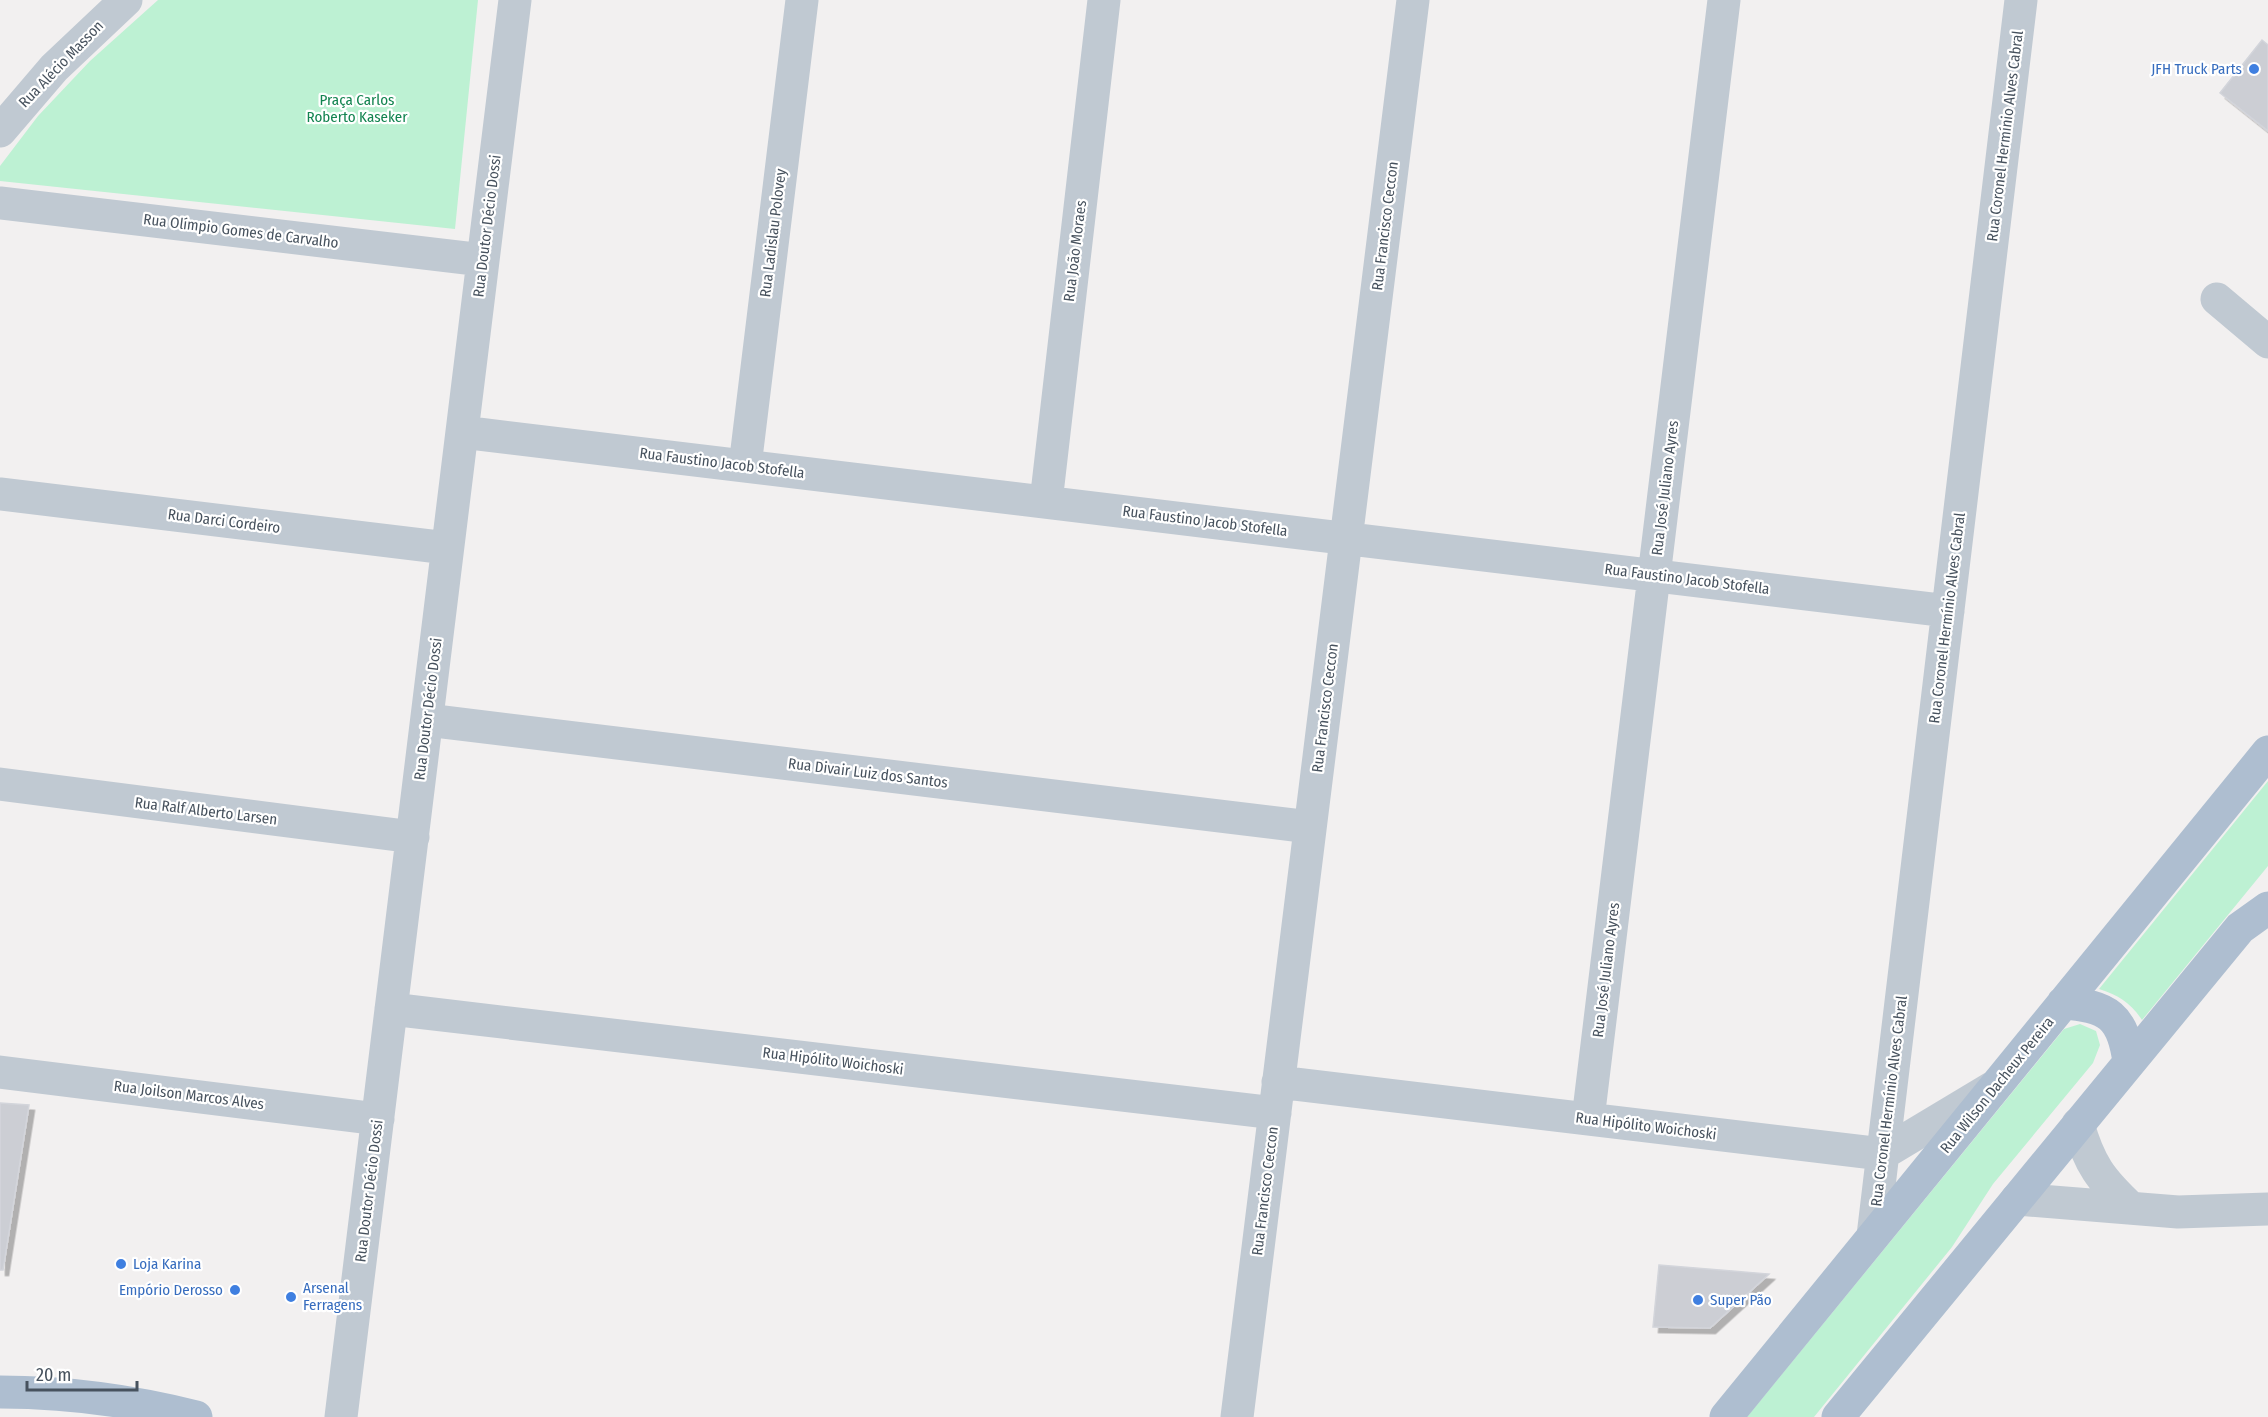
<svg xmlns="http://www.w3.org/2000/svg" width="2268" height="1417" viewBox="0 0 2268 1417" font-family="'Fira Sans Condensed',sans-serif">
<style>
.green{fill:#bdf1d3}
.building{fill:#ccced4;stroke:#d3d5db;stroke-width:1.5;filter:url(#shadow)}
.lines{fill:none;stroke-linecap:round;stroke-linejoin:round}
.minor{stroke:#c0c9d2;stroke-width:33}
.major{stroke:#aebed0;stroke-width:33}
.shop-dot{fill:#3f7fe0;stroke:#fff;stroke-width:2}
.labels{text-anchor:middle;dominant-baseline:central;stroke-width:4.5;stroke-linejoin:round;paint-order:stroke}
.street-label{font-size:15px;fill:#47525e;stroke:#fff}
.shop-label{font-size:15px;fill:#366cbe;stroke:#fff;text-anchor:start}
.park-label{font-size:15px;fill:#138450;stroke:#fff}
</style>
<defs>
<filter id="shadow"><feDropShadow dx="5.5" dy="5.5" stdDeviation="0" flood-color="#0004"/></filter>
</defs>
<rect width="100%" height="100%" fill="#f2f0f0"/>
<path class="green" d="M158 0H478L455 229 0 181V166L38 116 90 61Z
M2268 781V866L2142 1020C2131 1003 2118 995 2099 989Z
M2080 1024 2096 1031 2100 1045 2093 1063 1993 1184 1952 1247 1814 1417H1747L2064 1029Z"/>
<path class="building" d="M2262 40 2268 45V131L2220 93Z
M0 1103 29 1105 3 1270H0Z
M1659 1265 1769 1274 1710 1328 1653 1327Z"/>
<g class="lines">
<path class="minor" d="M0 131 54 68 126 0
M0 203 483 260
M2217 299 2268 342
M462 432 1948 611
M745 466 802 0
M0 494 447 548
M1046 502 1104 0
M427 720 1310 827
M0 784 413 837
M391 1009 1275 1113
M0 1072 378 1119
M1278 1082 1882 1154 1992 1088
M1588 1119 1724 0
M2078 1124C2089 1164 2101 1180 2131 1208
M2017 1199 2178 1212 2268 1209
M1873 1236 2021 0
M341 1417 515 0
M1237 1417 1413 0"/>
<path class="major" d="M2063 1003C2108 1006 2123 1016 2129 1062
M0 1392C68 1392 129 1400 196 1417
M1726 1417 2268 752
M1838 1417 2240 928 2268 908"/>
</g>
<g class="shop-dot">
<circle cx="2254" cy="69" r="6"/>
<circle cx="121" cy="1264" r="6"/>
<circle cx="235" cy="1290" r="6"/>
<circle cx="291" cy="1297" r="6"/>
<circle cx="1698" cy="1300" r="6"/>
</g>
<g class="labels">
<g class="street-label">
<text transform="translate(61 64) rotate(-46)">Rua Alécio Masson</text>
<text transform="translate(2005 136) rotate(-83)">Rua Coronel Hermínio Alves Cabral</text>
<text transform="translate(487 226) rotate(-83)">Rua Doutor Décio Dossi</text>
<text transform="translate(1385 226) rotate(-83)">Rua Francisco Ceccon</text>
<text transform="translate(241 231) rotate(7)">Rua Olímpio Gomes de Carvalho</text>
<text transform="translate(773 233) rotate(-83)">Rua Ladislau Polovey</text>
<text transform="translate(1075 251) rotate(-83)">Rua João Moraes</text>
<text transform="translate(722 463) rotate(7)">Rua Faustino Jacob Stofella</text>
<text transform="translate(1665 488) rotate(-83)">Rua José Juliano Ayres</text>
<text transform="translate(224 521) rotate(7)">Rua Darci Cordeiro</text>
<text transform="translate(1205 521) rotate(7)">Rua Faustino Jacob Stofella</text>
<text transform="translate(1687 579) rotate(7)">Rua Faustino Jacob Stofella</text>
<text transform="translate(1947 618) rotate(-83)">Rua Coronel Hermínio Alves Cabral</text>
<text transform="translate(1325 708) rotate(-83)">Rua Francisco Ceccon</text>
<text transform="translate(428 709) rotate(-83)">Rua Doutor Décio Dossi</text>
<text transform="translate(868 773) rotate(7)">Rua Divair Luiz dos Santos</text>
<text transform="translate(206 811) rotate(7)">Rua Ralf Alberto Larsen</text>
<text transform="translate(1606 970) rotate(-83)">Rua José Juliano Ayres</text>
<text transform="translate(833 1061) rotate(7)">Rua Hipólito Woichoski</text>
<text transform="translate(1997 1085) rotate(-51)">Rua Wilson Dacheux Pereira</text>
<text transform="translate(189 1095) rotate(7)">Rua Joilson Marcos Alves</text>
<text transform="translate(1889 1101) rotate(-83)">Rua Coronel Hermínio Alves Cabral</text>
<text transform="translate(1646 1126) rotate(7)">Rua Hipólito Woichoski</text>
<text transform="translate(369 1191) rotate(-83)">Rua Doutor Décio Dossi</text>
<text transform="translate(1265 1191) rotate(-83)">Rua Francisco Ceccon</text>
</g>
<g class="shop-label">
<text x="2242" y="69" text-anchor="end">JFH Truck Parts</text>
<text x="133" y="1264">Loja Karina</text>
<text x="303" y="1288">Arsenal<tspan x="303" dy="17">Ferragens</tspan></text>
<text x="223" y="1290" text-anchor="end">Empório Derosso</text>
<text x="1710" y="1300">Super Pão</text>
</g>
<g class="park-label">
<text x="357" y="100">Praça Carlos<tspan x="357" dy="17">Roberto Kaseker</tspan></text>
</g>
</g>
<path d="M27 1381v9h110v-9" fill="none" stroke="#47525e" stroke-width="3"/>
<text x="36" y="1381" font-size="18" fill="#47525e" stroke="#ffffff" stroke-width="4.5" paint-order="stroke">20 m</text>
</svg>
